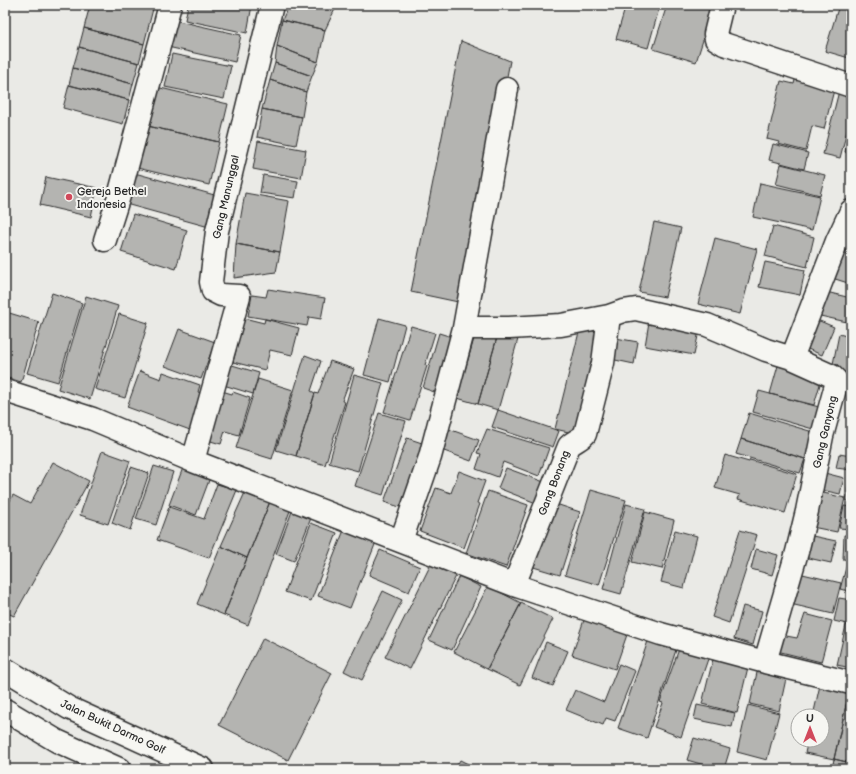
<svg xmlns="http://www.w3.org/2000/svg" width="856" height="774" viewBox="0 0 856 774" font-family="'Balsamiq Sans',sans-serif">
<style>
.building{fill:#b4b4b1;stroke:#2b2b2b}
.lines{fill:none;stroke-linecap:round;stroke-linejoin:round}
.minor-casing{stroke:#2b2b2b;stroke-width:25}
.minor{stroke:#f6f6f2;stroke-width:22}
.poi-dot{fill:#d1495b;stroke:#f6f6f2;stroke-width:1.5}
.labels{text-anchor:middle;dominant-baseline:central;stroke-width:4;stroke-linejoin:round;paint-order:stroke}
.poi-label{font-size:11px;fill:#2b2b2b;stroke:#f6f6f2;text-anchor:start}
.street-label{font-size:11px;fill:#2b2b2b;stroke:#f6f6f2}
</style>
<rect width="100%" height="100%" fill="#eaeae6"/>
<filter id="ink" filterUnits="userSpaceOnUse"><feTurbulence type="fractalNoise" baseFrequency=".025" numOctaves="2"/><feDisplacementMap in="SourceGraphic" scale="8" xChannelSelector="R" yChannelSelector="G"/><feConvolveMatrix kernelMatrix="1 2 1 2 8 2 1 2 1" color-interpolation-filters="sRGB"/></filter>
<g filter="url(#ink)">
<path class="building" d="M90 5H154L144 44 84 28Z
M188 5H252L247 33 185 20Z
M289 5H337L325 30 282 20Z
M626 5H660L648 48 616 39Z
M667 5H709L714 6 696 62 653 49Z
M839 5H851V51L849 58 825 51Z
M169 19 241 35 235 62 163 46Z
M282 20 325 30 318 62 277 46Z
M84 28 144 44 139 63 79 47Z
M461 41 510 61 463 303 411 292Z
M277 46 318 62 312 76 275 63Z
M79 47 139 63 133 84 73 68Z
M172 54 231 66 224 99 165 87Z
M275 63 312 76 306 92 270 80Z
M73 68 133 84 129 100 69 85Z
M797 72 835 86 824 129 812 126 806 151 778 144 779 142 767 139 781 81 794 84Z
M270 80 306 92 302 117 262 109Z
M69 85 129 100 123 124 63 108Z
M152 86 228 104 219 142 143 125Z
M840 87 851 90V115L840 158 823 154Z
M262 109 302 117 296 145 257 137Z
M143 125 219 142 209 185 133 167Z
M851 129V154L845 152Z
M258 141 306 150 301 178 253 169Z
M773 144 808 153 804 169 769 160Z
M781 164 825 175 820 195 776 184Z
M131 172 218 196 209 227 122 203Z
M263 175 298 181 295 198 260 193Z
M46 177 97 188 91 217 40 205Z
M760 183 820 196 812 230 753 217Z
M245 193 289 201 280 252 236 244Z
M133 214 187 230 176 269 121 252Z
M654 222 681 228 665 297 639 292Z
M773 226 814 237 807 267 765 256Z
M715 238 757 249 740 314 698 304Z
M236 244 280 252 276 272 234 278Z
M838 251 851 256V284L829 277Z
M765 262 805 270 800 295 759 287Z
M268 289 325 298 321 319 309 317 307 326 248 316 252 295 266 297Z
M822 291 851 298V323L816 315Z
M52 293 82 303 58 382 27 373Z
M86 296 118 306 90 399 58 389Z
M6 312 39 322 21 382 5 377Z
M119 314 148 323 125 398 95 389Z
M244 318 264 323 265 319 299 328 292 355 270 350 265 370 233 362Z
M379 318 405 325 390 382 364 375Z
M815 319 834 327 822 355 803 347Z
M649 322 699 331 694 355 645 346Z
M411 326 435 333 425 365 427 366 410 420 384 412Z
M477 328 498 334 478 404 457 398Z
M580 328 602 333 577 434 555 429Z
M179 329 215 342 201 379 165 366Z
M439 333 455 338 440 394 423 388Z
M498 334 518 339 498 410 478 404Z
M839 334 850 337 848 344 851 345V382L833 376 838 365 833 364Z
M610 337 638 342 634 364 606 358Z
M305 355 321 361 311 391 315 393 296 456 276 450Z
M330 361 354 369 342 401 345 402 325 465 296 456 315 393 318 394Z
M222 362 259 373 253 394 217 383Z
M779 362 823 374 814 405 770 394Z
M140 371 161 379 163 372 200 385 198 392 203 394 190 430 127 407Z
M354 375 383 383 358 471 329 463Z
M258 379 293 390 272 459 236 448Z
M215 389 232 394 233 392 250 398 239 435 225 431 221 444 200 438Z
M759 391 819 407 813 429 753 412Z
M498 410 559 431 553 447 492 427Z
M379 413 406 421 383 495 355 486Z
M749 413 813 432 805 459 741 439Z
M443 427 479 440 471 461 436 448Z
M487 429 549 448 539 476 503 462 498 477 476 469 481 454 477 453Z
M407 438 428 445 406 509 384 502Z
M741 439 805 459 800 473 736 454Z
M850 440H851V453L848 452Z
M102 451 130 461 108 524 80 515Z
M839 454 851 456V470L836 468Z
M725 455 749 462 750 460 797 474 785 513 738 499 740 495 715 488Z
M53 462 89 481 14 616 5 612V510L13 495 30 504Z
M184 465 211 475 196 515 169 505Z
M154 466 173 472 156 525 136 519Z
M131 467 149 473 130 530 112 523Z
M506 468 544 482 536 503 498 488Z
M459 471 485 481 477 503 480 504 464 548 420 531 436 488 451 493Z
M817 471 844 478 840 494 813 488Z
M850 474H851V501H846Z
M217 484 237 490 209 558 157 540 169 507 204 519Z
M247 488 271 499 247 558 221 546Z
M591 490 626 500 599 585 565 575Z
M488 491 528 505 506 567 466 553Z
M815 491 845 498 837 532 807 526Z
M271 499 291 508 248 625 224 615Z
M550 502 580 512 560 575 530 566Z
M626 504 645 509 621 594 603 589Z
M294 506 313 513 294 561 276 554Z
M844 506 851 507V529L839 528Z
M645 512 674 520 662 569 632 562Z
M311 523 337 533 311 601 285 592Z
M344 530 376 542 350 608 318 596Z
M675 530 697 536 684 588 661 582Z
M740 530 757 535 729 623 712 617Z
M803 534 836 541 831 563 799 556Z
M844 535H851V560L843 559Z
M221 546 247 558 224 615 197 604Z
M756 549 778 555 772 575 751 569Z
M380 550 420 567 409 592 369 575Z
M431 564 456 576 410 669 385 657Z
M847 564 851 565V592L840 589Z
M794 572 841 583 833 614 786 603Z
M459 576 481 587 452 650 429 640Z
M488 586 521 603 487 669 454 652Z
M383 591 402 600 362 680 344 671Z
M839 598 851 600V625L834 621Z
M521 603 553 619 520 685 487 669Z
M743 606 762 611 753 645 734 639Z
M586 614 629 629 615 669 572 655Z
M805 614 832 621 821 662 777 651 781 635 797 638Z
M846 625 851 626V668L837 665Z
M263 638 332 673 288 760 219 725Z
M648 641 676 650 647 738 618 728Z
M546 642 568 651 553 686 532 678Z
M679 649 708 659 681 737 654 727 663 703 660 702Z
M714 655 749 663 737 713 702 704Z
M619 664 635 671 615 721 606 718 603 725 566 710 575 690 604 702Z
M758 668 787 674 779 711 750 704Z
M820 685 849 692 834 759 805 753 808 740H822V716H813Z
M849 692H851V763L834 759Z
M697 705 735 713 732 727 694 719Z
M748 705 779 713 767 760 737 752Z
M694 738 730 749 724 769H718L687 760Z
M834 759 851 763V769H832Z
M460 760 478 769H455Z"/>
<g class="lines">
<g class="minor-casing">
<path id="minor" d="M722 5 715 34 716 39 724 44 851 86
M105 240 119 196 170 5
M464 328H509L561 325 609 316 623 311 636 309 707 325 766 350 792 358 832 376 836 380V385L822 436 807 511 797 552 765 662
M792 358 837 241 851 211
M6 391 93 419 193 461 514 585 661 634 765 662 851 683
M193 461 239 296 221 295 213 291 211 282 217 231 272 5
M401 541 430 457 464 328 507 89
M514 585 569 446C574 441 580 440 585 434L603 363 609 316
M5 669 69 708 203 769
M5 710 57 741 119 769"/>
</g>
<use href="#minor" class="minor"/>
</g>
</g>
<circle class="poi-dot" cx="69" cy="197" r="4"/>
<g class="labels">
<g class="poi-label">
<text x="77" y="191">Gereja Bethel<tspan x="77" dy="13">Indonesia</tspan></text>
</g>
<g class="street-label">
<text transform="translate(226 197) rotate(-77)">Gang Manunggal</text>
<text transform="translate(825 432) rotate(-77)">Gang Ganyong</text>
<text transform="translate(554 483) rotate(-69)">Gang Bonang</text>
<text transform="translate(113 727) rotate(25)">Jalan Bukit Darmo Golf</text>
</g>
</g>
<rect width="856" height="774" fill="none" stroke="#f6f6f2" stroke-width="20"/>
<rect x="10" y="10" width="836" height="754" fill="none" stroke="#2b2b2b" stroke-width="1.5" filter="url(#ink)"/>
<g transform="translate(810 728)"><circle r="19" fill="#f6f6f2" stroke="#a5a5a2"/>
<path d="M0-3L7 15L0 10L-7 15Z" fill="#d1495b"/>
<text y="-6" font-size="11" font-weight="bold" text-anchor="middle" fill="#2b2b2b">U</text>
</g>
</svg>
